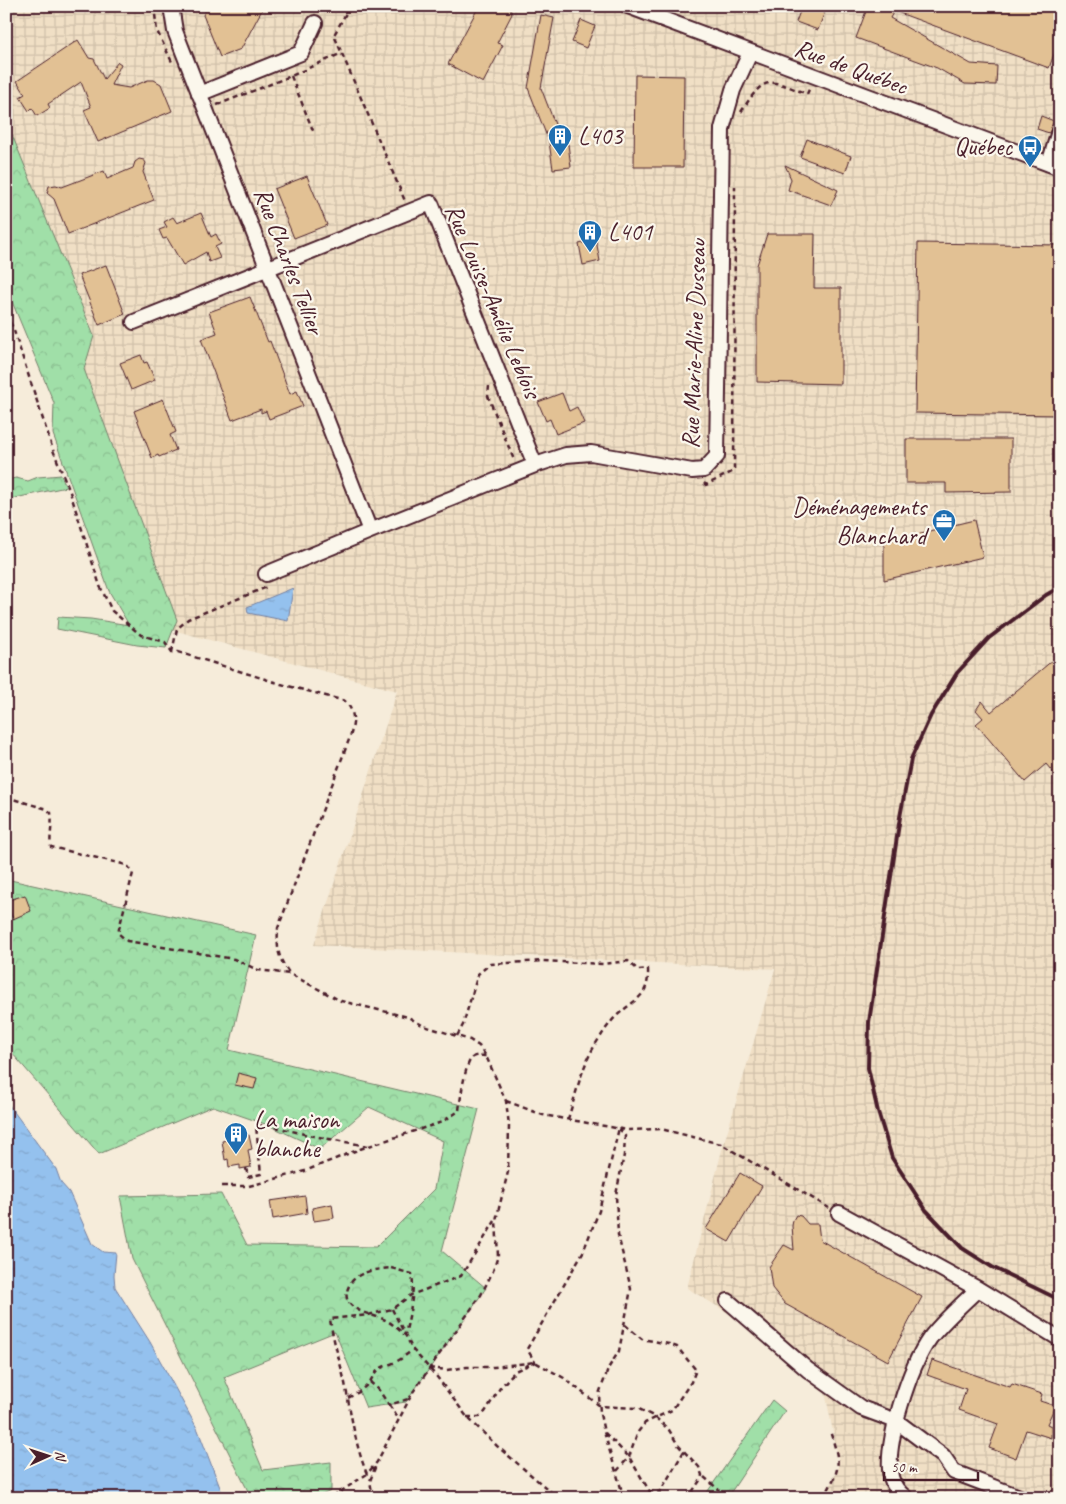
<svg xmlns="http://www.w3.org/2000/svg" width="1066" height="1504" viewBox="0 0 1066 1504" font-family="Caveat,sans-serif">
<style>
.industrial{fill:url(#industrial-grid)}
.forest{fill:url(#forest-crowns);stroke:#757f6a}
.water{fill:url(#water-ripples);stroke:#7680a0}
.building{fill:#e2c194;stroke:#4a1f2b}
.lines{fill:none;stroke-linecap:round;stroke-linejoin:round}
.minor-casing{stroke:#4a1f2b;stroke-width:18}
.path{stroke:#4a1f2b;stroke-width:2.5;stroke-dasharray:5 4;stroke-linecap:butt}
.minor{stroke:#fbf7ec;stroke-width:14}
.rail{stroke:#4a1f2b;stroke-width:4}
.labels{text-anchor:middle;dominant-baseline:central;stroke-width:4.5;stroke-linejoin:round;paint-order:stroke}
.street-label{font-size:25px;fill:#4a1f2b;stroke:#fbf7ec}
.poi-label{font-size:25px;fill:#4a1f2b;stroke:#fbf7ec;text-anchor:start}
</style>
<defs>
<pattern id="industrial-grid" width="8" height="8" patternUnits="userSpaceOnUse" patternTransform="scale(1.25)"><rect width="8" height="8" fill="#f0dfc5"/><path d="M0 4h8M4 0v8" fill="none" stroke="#cfbfa9"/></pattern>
<pattern id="forest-crowns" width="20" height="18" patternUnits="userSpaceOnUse" patternTransform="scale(1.25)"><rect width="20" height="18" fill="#a0dfa8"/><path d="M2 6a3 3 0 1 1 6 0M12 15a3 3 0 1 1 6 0" fill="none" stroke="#8bbf91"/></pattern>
<pattern id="water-ripples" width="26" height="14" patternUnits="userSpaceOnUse" patternTransform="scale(1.25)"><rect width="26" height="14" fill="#94c1ee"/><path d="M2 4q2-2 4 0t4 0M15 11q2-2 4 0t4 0" fill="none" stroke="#81a5cc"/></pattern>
</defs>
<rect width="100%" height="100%" fill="#f6ecda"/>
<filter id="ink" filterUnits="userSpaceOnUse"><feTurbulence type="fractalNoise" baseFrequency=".02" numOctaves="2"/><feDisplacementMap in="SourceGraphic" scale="10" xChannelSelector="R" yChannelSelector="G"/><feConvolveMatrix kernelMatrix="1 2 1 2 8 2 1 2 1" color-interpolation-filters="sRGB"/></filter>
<g filter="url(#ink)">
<path class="industrial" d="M6 6H1060V1498H824L838 1469V1457L825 1392 743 1322 687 1288 722 1150 775 969 314 945 397 691 158 626 6 231Z"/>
<path class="forest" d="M6 120 94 336 84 369 177 620 166 648 137 645 57 629 58 617 91 619 129 625 109 591 53 434 54 403 8 292H6Z
M61 475 66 487 6 500V480L16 478 28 481 38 477Z
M6 879 256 935 229 1050 479 1109 442 1251 486 1288 406 1402 366 1408 335 1332 224 1377 263 1470 331 1462V1491L314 1498 251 1497 132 1259 120 1196 221 1194 247 1245 376 1247 434 1189 443 1141 369 1107 320 1149 268 1125 213 1106 99 1154 6 1046Z
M772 1400 785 1411 727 1498H703Z"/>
<path class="water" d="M293 588 288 621 248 613 247 607Z
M6 1101 56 1169 61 1183 69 1192 92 1244 103 1252 116 1253 114 1275 115 1287 150 1342 198 1430 224 1498H6Z"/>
<path class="building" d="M208 6H264L241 49 220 57 203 15Z
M479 6H492L498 9 502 6H509L512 14 497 43 503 45 483 83 448 64Z
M802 6H827L818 30 796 22Z
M868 6H1060V38L1049 68 894 11 890 18 971 64 997 66 996 85 965 84 937 68 856 38Z
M541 15 554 18 541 88 563 145 568 144 571 167 553 169 549 142 528 88Z
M581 20 595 26 586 48 572 42Z
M78 40 89 58 94 59 104 79 118 62 121 64 111 85 129 88 148 80H154L161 84 172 111 98 142 84 110 91 107 81 82 48 104 50 108 37 116 32 108 29 111 20 97 25 94 17 81Z
M635 75 684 76 683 167H634Z
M1041 116 1054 121 1049 133 1037 129Z
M807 139 851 156 845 173 800 157Z
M139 159 144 160 146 163 143 172 154 200 68 234 54 199 47 193 49 186 56 185 62 187 104 171 107 179 133 168 135 162Z
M785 165 838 190 831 205 788 190 791 179Z
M307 176 327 225 294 238 274 189Z
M201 213 211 237 216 234 221 244 215 247 220 258 209 262 206 252 183 265 167 238 163 239 159 230 167 227 164 222 173 217 177 223Z
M767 234H815L814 288H841V384L757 382V265Z
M596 240 600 261 583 265 579 244Z
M918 243 1060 245V415L915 413Z
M106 265 125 314 99 325 79 275Z
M250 297 268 342 270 341 290 394 297 391 303 406 269 419 266 411 261 413V409L232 420 201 339 217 333 209 312Z
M141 355 144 363 147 362 155 380 131 390 120 363Z
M562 393 569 411 577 407 584 423 556 434 550 419 546 421 538 402Z
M163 399 176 432 170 435 176 450 159 457 158 455 152 458 134 411Z
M906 439H1011V492L946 493V483H906Z
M974 520 983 557 884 580V542Z
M1060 654V781L1046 764 1025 782 976 724 983 718 976 710 982 701 991 712Z
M25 895 31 911 13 919 6 901Z
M238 1073 257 1078 254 1089 235 1085Z
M249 1135 252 1149 248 1150 251 1167 240 1169V1165L229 1167 228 1159 225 1160 222 1141Z
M740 1173 762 1186 729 1242 706 1229Z
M305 1196 307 1213 273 1219 270 1201Z
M332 1204 334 1218 314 1221 312 1208Z
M796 1215 801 1216 808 1224H818L820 1240 922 1297 888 1361 785 1304 772 1288 769 1267 784 1245 794 1250 792 1226 793 1220Z
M932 1360 1010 1387 1012 1384 1042 1394 1040 1401 1055 1406 1047 1424 1051 1426V1438L1026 1430 1016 1458 989 1448 998 1424 959 1410 966 1389 927 1375Z"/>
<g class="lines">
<g class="minor-casing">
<path id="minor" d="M171 6 175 31 370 531
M628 6 1060 168
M199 94 301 53 315 23
M1049 164 1060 128
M134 322 431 203 535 465
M266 574 370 531 535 465 566 455 591 453 692 471 704 470 717 456 722 129 733 90 750 53
M839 1213 978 1289 1060 1339
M728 1301 808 1370 861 1408 896 1421 943 1456 954 1472 1022 1498
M906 1498C899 1493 893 1485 891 1477 884 1444 910 1366 930 1338 941 1323 964 1302 978 1289"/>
</g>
<path class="path" d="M154 6 157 31 173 64
M350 6 334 35 405 201
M291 76 314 133
M217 105 291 76 342 53
M741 112C765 75 767 78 807 94L810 87
M6 314 13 328 53 450 70 492 100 586 112 611 141 635 165 642 172 652H178L281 684 345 701C356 713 354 723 350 737L278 928C277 948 277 957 290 974
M489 386 488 396 514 460
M704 483 706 485 734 471 735 186
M172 652 177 629 188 619 267 587
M6 797 47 809 51 813C53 825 49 836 51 847L127 865 133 873 118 933 127 941 234 959 258 970 290 974 341 1001 408 1017 424 1026 470 1040 479 1046 486 1056 506 1101 509 1125 508 1172 496 1220 498 1256 493 1271 481 1295 413 1392 377 1462 367 1474 331 1498
M457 1036 463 1025 478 974 490 964 543 961 603 964 628 961 638 970 648 969C649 996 638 997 621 1012 613 1018 606 1028 601 1036 583 1060 577 1091 568 1119
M506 1101 543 1115 627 1130 661 1129 721 1144 829 1208
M619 1128 625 1136 624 1155 616 1195 618 1235 631 1289 619 1351 609 1367 599 1394 600 1414 604 1432 624 1498
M246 1168 248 1177 261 1174 256 1126 268 1125 308 1135 367 1146
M222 1186H249L305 1171 360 1149 442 1122 459 1111C460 1101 465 1065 471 1059 475 1054 481 1056 486 1056
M391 1268 412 1274C415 1292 409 1317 405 1335 399 1330 391 1322 383 1319 368 1313 336 1309 350 1284 358 1271 377 1269 391 1268Z
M392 1309 413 1350 437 1377 467 1417 497 1446 558 1498
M429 1368 447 1370 467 1367H494L535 1362 564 1378 600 1406 637 1408 655 1417 669 1430 678 1445 699 1467 702 1475 701 1479 688 1498
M370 1382C379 1364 385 1368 399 1360 404 1357 408 1353 413 1350
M348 1398 359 1392 370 1382 378 1389 389 1405 408 1399
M389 1405 398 1418
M467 1417H479L485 1412 500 1388 515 1371 535 1362 527 1349 583 1252 599 1211 619 1128
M605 1433 629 1457 650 1492 659 1498
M617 1471 629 1457 638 1432 645 1423 672 1410 691 1382 696 1370 677 1347 669 1344 642 1339 623 1323
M367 1474C355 1445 351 1414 345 1383 340 1361 333 1341 330 1319L368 1315 392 1309 411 1295 461 1276 495 1221
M704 1477 718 1489 722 1498
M373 1498 370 1481 376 1465
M641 1498 650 1492H660L684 1451
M824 1498C841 1466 841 1466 830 1431"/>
<use href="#minor" class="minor"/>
<path class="rail" d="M1060 587 1046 595 989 638 957 673 931 715 911 759 900 817 869 1022 868 1068 878 1112 892 1158 926 1210 962 1248 992 1267 1060 1300"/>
</g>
</g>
<defs>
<g id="building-pin" transform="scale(1.25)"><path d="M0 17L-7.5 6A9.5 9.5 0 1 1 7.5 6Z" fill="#1f6fb2" stroke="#fbf7ec"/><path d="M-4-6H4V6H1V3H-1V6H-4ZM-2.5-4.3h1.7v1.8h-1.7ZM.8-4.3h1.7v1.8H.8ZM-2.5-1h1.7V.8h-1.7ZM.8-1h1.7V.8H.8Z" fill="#fff"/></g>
<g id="bus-pin" transform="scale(1.25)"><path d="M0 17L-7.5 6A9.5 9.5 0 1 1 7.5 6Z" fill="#1f6fb2" stroke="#fbf7ec"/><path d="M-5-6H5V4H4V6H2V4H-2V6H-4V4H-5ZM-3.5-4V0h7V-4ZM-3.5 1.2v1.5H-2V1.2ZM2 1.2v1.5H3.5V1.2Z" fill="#fff"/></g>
<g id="office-pin" transform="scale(1.25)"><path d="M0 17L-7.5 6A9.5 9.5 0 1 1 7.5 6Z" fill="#1f6fb2" stroke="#fbf7ec"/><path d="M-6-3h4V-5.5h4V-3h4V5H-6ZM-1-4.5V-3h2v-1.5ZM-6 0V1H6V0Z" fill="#fff"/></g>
</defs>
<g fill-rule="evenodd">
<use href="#building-pin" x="560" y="136"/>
<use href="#bus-pin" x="1030" y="147"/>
<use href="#building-pin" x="590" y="232"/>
<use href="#office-pin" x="944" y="521"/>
<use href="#building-pin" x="236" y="1134"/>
</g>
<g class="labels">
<g class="street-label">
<text transform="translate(851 67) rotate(20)">Rue de Québec</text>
<text transform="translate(289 261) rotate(69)">Rue Charles Tellier</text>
<text transform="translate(493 301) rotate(67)">Rue Louise-Amélie Leblois</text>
<text transform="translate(694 344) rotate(-88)">Rue Marie-Aline Dusseau</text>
</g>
<g class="poi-label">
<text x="578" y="136">L403</text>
<text x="1012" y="147" text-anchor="end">Québec</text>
<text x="608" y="232">L401</text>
<text x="926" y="507" text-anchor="end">Déménagements<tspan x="926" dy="29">Blanchard</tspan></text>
<text x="254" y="1120">La maison<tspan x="254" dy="29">blanche</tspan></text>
</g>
</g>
<rect width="1066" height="1504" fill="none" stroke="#fbf7ec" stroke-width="25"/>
<rect x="12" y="12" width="1041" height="1479" fill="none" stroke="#4a1f2b" stroke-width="2" filter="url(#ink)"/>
<g transform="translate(48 1456) rotate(87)" stroke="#fbf7ec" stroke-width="4" paint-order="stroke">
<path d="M0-4L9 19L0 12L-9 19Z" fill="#4a1f2b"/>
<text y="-8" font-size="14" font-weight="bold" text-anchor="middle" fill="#4a1f2b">N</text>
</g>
<path d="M884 1472v8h94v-8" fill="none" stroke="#4a1f2b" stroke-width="2.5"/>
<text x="891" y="1472" font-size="15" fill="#4a1f2b" stroke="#fbf7ec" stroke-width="4" paint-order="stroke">50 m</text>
</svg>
